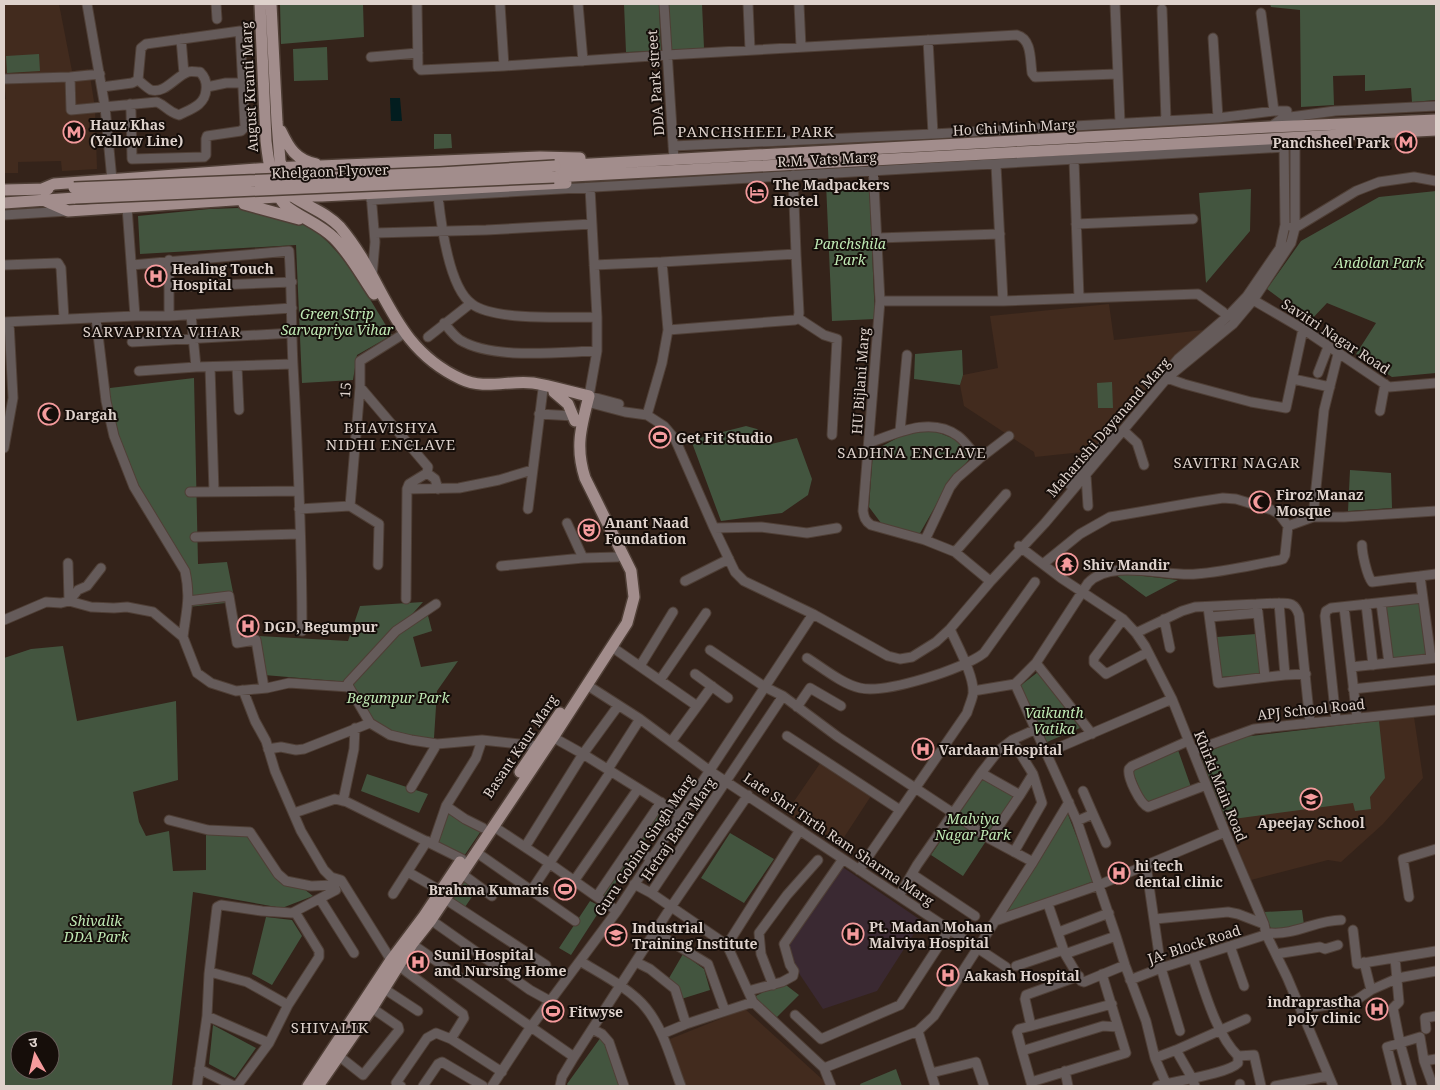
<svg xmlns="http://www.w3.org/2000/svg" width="1440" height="1090" viewBox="0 0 1440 1090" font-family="'Noto Serif','Noto Sans Devanagari',serif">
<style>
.built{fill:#422b1e}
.medical{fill:#3a2932}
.green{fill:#43553f;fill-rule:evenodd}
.water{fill:#021d1f}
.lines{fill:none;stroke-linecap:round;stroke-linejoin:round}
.minor-casing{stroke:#4f3f36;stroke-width:11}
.major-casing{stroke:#4f3f36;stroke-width:14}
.minor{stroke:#655b5a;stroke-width:9}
.major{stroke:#a28d8c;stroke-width:11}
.major-bridge-casing{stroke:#4f3f36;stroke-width:14;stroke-linecap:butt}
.major-bridge{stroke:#a28d8c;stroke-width:11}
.labels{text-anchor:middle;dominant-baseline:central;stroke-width:4;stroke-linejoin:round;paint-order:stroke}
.street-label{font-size:14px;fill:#ded2cc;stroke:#160e0a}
.poi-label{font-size:14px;font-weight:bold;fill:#ded2cc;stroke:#160e0a;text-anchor:start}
.park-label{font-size:14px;font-style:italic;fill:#bfe9b4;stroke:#160e0a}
.neighbourhood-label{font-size:15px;letter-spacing:1px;fill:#ded2cc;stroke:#160e0a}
</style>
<rect width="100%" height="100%" fill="#34231a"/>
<path class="built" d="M4 4H59L72 71 88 69 90 76 95 108 97 169 62 171 61 161 18 162V173H4V100L6 99 4 83Z
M1109 304 1114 340 1203 330 1092 451 1035 457 1034 452 964 406 960 385 963 375 998 368 990 316Z
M1414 717 1423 778 1383 824 1341 862 1328 860 1251 880 1201 759 1203 754 1319 728Z
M821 762 871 796 839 845 786 813Z
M745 1009 823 1080 825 1086H686L670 1039Z"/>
<path class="medical" d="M841 866 922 921 877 991 823 1009 782 948Z"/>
<path class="green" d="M280 4H363L364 37 281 44Z
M624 4H659L661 51 626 52Z
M668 4H702L704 48 670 50Z
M1270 4H1436V100L1412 102 1411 88 1365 91V75L1333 76 1334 105 1301 107 1300 10 1271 7Z
M327 47 328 80 294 81 293 49Z
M39 54 40 71 7 73 6 56Z
M434 134H451L452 148 434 149Z
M869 181 875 319 832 321 826 183Z
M1251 189 1250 231 1206 283 1199 193Z
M1436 191V373L1392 377 1356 354 1376 323 1327 303 1310 321 1267 289 1301 241 1379 197Z
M238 208C258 213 290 217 308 227 341 244 372 304 392 335L357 355 353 380 302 383 296 245 140 254 138 216 209 209Z
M962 350 963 375 960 385 914 379 915 354Z
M194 378 198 564 227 562 235 602 188 607V586L146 508 125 460 105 391 110 388Z
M1112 382 1113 408H1098L1097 383Z
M746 426 757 429 771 444 797 438 812 479 808 495 782 513 721 521 691 440Z
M927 428 957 440 971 457 945 489 919 535 881 523 869 507 873 451 901 436Z
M1350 470 1391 473 1392 508 1348 511Z
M1126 574 1178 580 1146 597 1116 575Z
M423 602 406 621 426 608 432 631 413 637 421 667 458 661 437 691 434 738 447 744 378 728 348 682 264 675 259 636 348 641 360 606Z
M1419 602 1427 655 1392 659 1385 606Z
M1256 634 1261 674 1221 677 1217 637Z
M63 646 77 721 176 701 178 780 133 792 139 822 146 836 169 831 173 871 206 870V834L248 837 271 871 304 889 313 896 282 908 193 892 172 1086H4V658L31 649ZM20 1040H50V1070H20Z
M1038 672 1080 728 1047 742 1020 686Z
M1379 721 1385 778 1370 797 1371 809 1355 811 1353 803 1226 820 1201 759 1203 754 1243 737Z
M1178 750 1191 787 1147 807 1132 770Z
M367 774 428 794 419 813 361 791Z
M984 777 1015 797 963 876 931 855Z
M446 806 481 831 462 859 433 844Z
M661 809 665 811 606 897 603 895Z
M1067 812 1094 881 1006 914Z
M730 833 774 859 744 903 701 878Z
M465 879 478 888 465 907 452 898Z
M590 901 602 907 571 955 559 948Z
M1302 910 1304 925 1272 931 1264 912Z
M266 917 292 920 302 936 272 985 252 974Z
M683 954 704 969 710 990 678 1000 665 985Z
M782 982 799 995 775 1019 754 997Z
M213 1025 256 1048 235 1078 209 1064Z
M601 1037 614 1043 628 1086H568L567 1084Z
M896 1069 902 1086H861L860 1084Z"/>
<path class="water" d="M390 98H400L402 121H391Z"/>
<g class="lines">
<g class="minor-casing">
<path id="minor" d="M87 4 105 107 112 180
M216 4 217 19
M417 4 418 67 421 70 504 66 667 55 1017 35C1032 39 1030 60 1032 73L1035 77 1117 74
M500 4 504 66
M578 4 583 61
M664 4 674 160
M748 4 750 50
M799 4 801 47
M1115 4 1120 123
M1162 9 1166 120
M1261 13 1274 111
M1213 38 1218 118
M181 39 184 74
M928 40 933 134
M371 57 418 53
M70 77 71 110 157 102C166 106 168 112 179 115 191 109 205 105 206 90 207 83 205 77 200 72 196 72 191 71 188 72 176 76 165 94 151 90 147 88 142 83 138 80
M4 79 70 77 100 74
M102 87 132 83 138 80
M207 87 226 83H243
M130 104 131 111 132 159 204 157 206 155V139L207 136 241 131 245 127 240 31 146 44 141 48 138 80
M1270 127 1283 118 1335 111 1436 106
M673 146 933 134 1218 118 1274 111H1287
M1074 160 1079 298
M996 165 1003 301
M873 166 880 301 863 511C864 517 865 521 871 525L925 540 955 552 990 581
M590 188 597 317V351L589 396 619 404
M371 194 375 242 372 277
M438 196C441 224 449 288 472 304 494 321 568 317 597 317
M371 200 1285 147
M127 207 135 316
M4 215 68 211
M1076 224 1193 219
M1292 227 1295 228 1356 191 1379 182 1414 177 1436 181
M375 233 486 230 592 224
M877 238 1000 234
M169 260V316
M4 265 58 263 61 268 64 319
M132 265 289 251C292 289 291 327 293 365 298 454 302 542 302 631
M594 265 662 262
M169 287 292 282
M1248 297 1303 329 1389 387 1436 383
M880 301H1003L1198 294 1223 312
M191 315 196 367
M96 318 106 401 114 436 134 487 185 571C191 599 186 611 183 637
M798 318 824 335 837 339 832 435
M4 322 135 316H169L292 308
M444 323C449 329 454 336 460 340 493 360 559 352 597 351
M668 330 795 320 798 318 799 313 796 254
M428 337 470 304
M132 342 293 333
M237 366 239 410
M210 367 214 492
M139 371 196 367 293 364
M1166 373 1178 359 1228 316 1247 296 1280 248 1285 225 1284 142
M1318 373 1328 347
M1167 378 1184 384 1251 402 1286 408 1303 329
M1293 379 1330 387
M360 387 428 467 427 473 409 484 407 489 406 599
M587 402 625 412 647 415 664 426 675 439 714 528 735 572 744 581 813 614 888 656 900 659 912 657 936 642 950 629 990 582 1045 523 1167 378 1233 324 1254 299 1291 243 1295 228V139
M1380 411 1385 384
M539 414 574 416
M647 415 662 363 668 330 662 262 796 254 793 175
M1123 430 1137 443 1144 465
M900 431 907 355
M869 443C897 433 931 416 958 436 966 442 972 452 979 459L1009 436
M4 448 13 398 9 322
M427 473 435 479 438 489
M1086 475 1088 506
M1070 485 1111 435
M407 489 459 488 499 480 532 470
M190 492 299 491
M350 506 379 524 378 565
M299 509 350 506 360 387V361L400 336
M528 509 543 389
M1313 517 1324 410 1338 354
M567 523 583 558
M714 528 761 527 807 533 837 528
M195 537 300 534
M925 540 950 487 957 478 979 459
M1362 545C1362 553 1367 576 1372 582L1436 574
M1019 546 1061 578 1123 619 1136 633 1145 646 1172 699 1225 832 1264 924 1266 934 1287 977 1333 1086
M955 552 1006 494
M68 563 69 601 78 590 87 586 101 568
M1043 564 1080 534 1110 517 1197 502 1223 498 1236 499 1272 510 1279 514 1288 526
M501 566 583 558 618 557
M1420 576 1431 658
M685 581 729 559
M188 601 229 596 237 643 256 640 264 688
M1279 603 1285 675
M1381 603 1389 663
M1257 604 1265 677
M1366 604 1373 665
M1208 607 1218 683 1285 675 1306 674
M1344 607 1357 718
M1210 617 1258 613
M1123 619 1094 658V663L1106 674 1148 652
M1164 619 1170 648
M4 620 46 602 61 603 69 601 91 607 114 608 127 607 153 612 183 637 197 673 211 683 236 691 267 688 289 683 349 687
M1136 633 1182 611 1195 607 1279 603C1290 603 1295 603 1299 615L1310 723
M612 647 697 706
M710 650 765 687 783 696 838 737 953 813 990 839 1033 862
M807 658C823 668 842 684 860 688 885 694 964 669 984 653L1035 582
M1036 663 1092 734
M640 666 673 612
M1351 667 1436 658
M695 674 728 698
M660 680 706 613
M1015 684 1077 821 1116 936 1125 965 1146 1021 1155 1058 1167 1086
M587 685 640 719 710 771 1006 967
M349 687 370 723 390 735 411 740 437 744 482 740 538 746 542 749
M349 687 348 683 396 631 436 604
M1353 689 1436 680
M243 690 255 721 266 741 275 771 301 831 324 870 331 877 341 880 391 960 463 1014 464 1018 451 1039
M973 691 1015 684 1036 663 1088 583C1111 558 1165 577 1196 574 1224 572 1252 565 1280 560L1283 559 1285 555 1288 526 1313 517H1344L1436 511
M797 707 810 688 841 706
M1336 720 1325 616 1326 611 1331 608 1423 598
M549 735 583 754 681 815
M787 736 900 810
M1012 740 1033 774 1020 795
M1188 741 1132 766 1129 769C1127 777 1140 804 1148 807L1206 785
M671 742 712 686
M268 749 281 747 296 750 304 749 370 723
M1193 751 1254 729 1436 710
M1046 753 1172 699
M608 769 640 719
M981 773 1020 795 990 839
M411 788 437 744
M343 801 354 749 355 728
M446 806 465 819 483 828
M294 813 335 799 347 802 462 859
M1093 814 1106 843
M169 820 208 830 250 832 278 874 286 881 311 886 332 885 341 880
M1077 821 1093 814 1083 791
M493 826 549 863 617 911
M433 844 446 806 476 758 482 740
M632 845 651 859
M525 847 583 754 618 706
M476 852 575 921
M1014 852 1042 803 1033 774
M1146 865 1161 968 1180 1031
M859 870 967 713C969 706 972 700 973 694 975 677 957 645 950 629
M408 872 441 891
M462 874 492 896
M912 874 975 916
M574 881 638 789
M634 884 651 893 727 945 753 1002 824 1068 831 1086
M531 891 611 771
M651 893 783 696
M393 894 427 841
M597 896 661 802
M899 896 917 865 981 773 999 750 1012 740 1034 730
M1409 897 1403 859 1436 849
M320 899 354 953
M445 899 546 965
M1048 904 1065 954 1081 981 1084 982 1125 965
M1155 919 1228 912 1238 914 1264 924
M431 920 530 990 550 1001
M995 921 1099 885 1225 832
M1353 930 1357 964 1436 951
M655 932 708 964 725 1011
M1059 932 1109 913
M412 944 574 1057
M727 945 800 830
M1230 946 1244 986
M1065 954 1116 936
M1276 954 1320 947 1325 949 1338 945
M1395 958 1399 1002 1393 1008 1400 1043 1412 1086
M580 961C601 974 631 989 646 1008 664 1030 671 1060 681 1086
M636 962 650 969 675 989 686 1024
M1364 962 1371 990
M1016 966 1063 950
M210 972 247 982 288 1005
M1079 976 1026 995 1025 999 1031 1026 1112 1004
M1130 980 1161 968 1271 933C1295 935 1317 920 1341 920
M773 985 761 954 759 933 787 895 818 860
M383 988 418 1011
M748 991 782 982 793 976 794 971 790 965 784 944 843 859
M1301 1009 1355 1001 1371 990 1398 978 1436 971
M795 1015 821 1039 900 1005 949 930
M207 1016 269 1043
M592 1029 602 1034 609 1042 624 1086
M1426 1029 1425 1018 1436 1016
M918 1031 935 1086
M662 1034 686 1024 753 1002
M1176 1050 1192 1078 1195 1086
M1022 1051 1017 1032 1019 1029 1031 1026
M339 1056 363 1075 399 1030 398 1026 372 1008
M1238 1056 1254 1055 1261 1086
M1155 1058 1176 1050 1246 1019
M1424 1061 1436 1059
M824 1068 918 1031 934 1016 1033 862 1069 802
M199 1069 234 1086
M1065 1071 1068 1086
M931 1073 976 1062 984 1086
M1031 1082 1126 1053 1102 974
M1240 1084V1086
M197 1086 207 1016 209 974 217 907 221 905 262 911 292 913 336 890
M237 1086 269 1043 288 1005 319 957V951L295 912
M401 1086 396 1083 427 1038 436 1033 451 1039 502 1072
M423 1086 438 1064 442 1062 483 1086
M492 1086 530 1028 617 911 813 614
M560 1086 562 1077 574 1057 671 907 748 795
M1032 1086 1022 1051 1103 1026 1118 1027
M1157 1086C1174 1081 1228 1074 1238 1063V1056C1215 1033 1204 988 1193 958
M1275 1086 1328 1076
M1397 1086 1387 1047 1420 1037 1424 1061 1433 1086"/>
</g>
<g class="major-casing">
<path id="major" d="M260 4 266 141C268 159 272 193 286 206 301 218 320 224 334 238 350 254 361 275 374 294
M271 4 277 122 280 161 292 196C308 207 326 212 340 227 386 281 390 346 461 379 484 390 509 380 533 383 552 386 570 392 589 396 581 427 575 447 585 478L631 571 634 597 627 623 554 736 431 920 412 944 372 1008 318 1086
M281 131C289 148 296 160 316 164
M555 166 1270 127 1436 120
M554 177 1436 130
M42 189 54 184 271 168 540 157 580 158
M4 190 48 189
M43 200 68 211 292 196H322L566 183
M4 203 75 198
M244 204 299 219
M554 392 568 404 575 421
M520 772 560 713
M308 1086 391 960 424 916 460 862"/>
</g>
<use href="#minor" class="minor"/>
<use href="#major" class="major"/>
<g class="major-bridge-casing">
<path id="major-bridge" d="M74 188 440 173 555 166
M75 198 554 177"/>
</g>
<use href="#major-bridge" class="major-bridge"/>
</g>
<defs>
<g id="metro-ring" transform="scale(1.125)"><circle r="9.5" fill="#160e0a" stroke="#f59b9d" stroke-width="1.5"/><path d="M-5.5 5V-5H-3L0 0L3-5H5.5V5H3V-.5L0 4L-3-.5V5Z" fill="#f59b9d"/></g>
<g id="hotel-ring" transform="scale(1.125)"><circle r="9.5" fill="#160e0a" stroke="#f59b9d" stroke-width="1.5"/><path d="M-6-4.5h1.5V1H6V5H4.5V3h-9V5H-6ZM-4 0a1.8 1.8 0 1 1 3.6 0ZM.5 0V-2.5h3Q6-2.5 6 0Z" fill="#f59b9d"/></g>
<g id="hospital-ring" transform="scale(1.125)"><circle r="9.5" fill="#160e0a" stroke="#f59b9d" stroke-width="1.5"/><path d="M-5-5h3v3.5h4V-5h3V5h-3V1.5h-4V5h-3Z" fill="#f59b9d"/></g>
<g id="mosque-ring" transform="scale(1.125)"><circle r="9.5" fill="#160e0a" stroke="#f59b9d" stroke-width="1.5"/><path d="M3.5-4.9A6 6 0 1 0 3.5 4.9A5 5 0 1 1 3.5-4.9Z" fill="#f59b9d"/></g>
<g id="stadium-ring" transform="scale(1.125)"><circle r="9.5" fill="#160e0a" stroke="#f59b9d" stroke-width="1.5"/><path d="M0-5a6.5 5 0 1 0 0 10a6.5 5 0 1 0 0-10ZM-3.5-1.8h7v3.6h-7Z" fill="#f59b9d"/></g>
<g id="theatre-ring" transform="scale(1.125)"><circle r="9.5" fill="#160e0a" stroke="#f59b9d" stroke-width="1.5"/><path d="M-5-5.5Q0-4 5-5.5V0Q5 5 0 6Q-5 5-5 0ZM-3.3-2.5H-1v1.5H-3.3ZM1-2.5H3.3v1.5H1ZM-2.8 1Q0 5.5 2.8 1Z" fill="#f59b9d"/></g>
<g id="temple-ring" transform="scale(1.125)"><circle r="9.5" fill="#160e0a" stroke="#f59b9d" stroke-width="1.5"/><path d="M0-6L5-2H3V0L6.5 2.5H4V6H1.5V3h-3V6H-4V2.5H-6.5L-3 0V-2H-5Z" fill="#f59b9d"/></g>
<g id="school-ring" transform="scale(1.125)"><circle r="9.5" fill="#160e0a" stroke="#f59b9d" stroke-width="1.5"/><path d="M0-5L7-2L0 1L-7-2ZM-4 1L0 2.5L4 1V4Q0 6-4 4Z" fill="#f59b9d"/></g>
<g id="university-ring" transform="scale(1.125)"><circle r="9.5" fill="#160e0a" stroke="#f59b9d" stroke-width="1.5"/><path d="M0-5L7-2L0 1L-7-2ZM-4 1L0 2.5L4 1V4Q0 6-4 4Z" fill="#f59b9d"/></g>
</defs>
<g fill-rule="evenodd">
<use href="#metro-ring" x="74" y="132"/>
<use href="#metro-ring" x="1406" y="142"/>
<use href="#hotel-ring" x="757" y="192"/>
<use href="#hospital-ring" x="156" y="276"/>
<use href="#mosque-ring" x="49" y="414"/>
<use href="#stadium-ring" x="660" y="437"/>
<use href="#mosque-ring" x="1260" y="502"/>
<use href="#theatre-ring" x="589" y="530"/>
<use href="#temple-ring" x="1067" y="564"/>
<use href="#hospital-ring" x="248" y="626"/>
<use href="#hospital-ring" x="923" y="749"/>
<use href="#school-ring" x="1311" y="799"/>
<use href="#hospital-ring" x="1119" y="873"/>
<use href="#stadium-ring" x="565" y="889"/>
<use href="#hospital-ring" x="853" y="934"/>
<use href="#university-ring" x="616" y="935"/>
<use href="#hospital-ring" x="418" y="962"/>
<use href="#hospital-ring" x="948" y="975"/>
<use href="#hospital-ring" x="1377" y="1009"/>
<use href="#stadium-ring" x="553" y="1011"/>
</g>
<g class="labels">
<g class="street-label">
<text transform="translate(655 83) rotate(-94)">DDA Park street</text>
<text transform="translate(249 87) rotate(-93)">August Kranti Marg</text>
<text transform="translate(1014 127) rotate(-3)">Ho Chi Minh Marg</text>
<text transform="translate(827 159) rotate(-3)">R.M. Vats Marg</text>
<text transform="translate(330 171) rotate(-2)">Khelgaon Flyover</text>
<text transform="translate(1336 336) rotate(33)">Savitri Nagar Road</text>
<text transform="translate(860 381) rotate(-86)">HU Bijlani Marg</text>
<text transform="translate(345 390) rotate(-87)">15</text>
<text transform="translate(1108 427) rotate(-49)">Maharishi Dayanand Marg</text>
<text transform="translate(1311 709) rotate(-6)">APJ School Road</text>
<text transform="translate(520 746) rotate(-56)">Basant Kaur Marg</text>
<text transform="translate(1221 786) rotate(68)">Khirki Main Road</text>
<text transform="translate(678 829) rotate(-56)">Hetraj Batra Marg</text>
<text transform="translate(839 839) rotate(34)">Late Shri Tirth Ram Sharma Marg</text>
<text transform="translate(644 845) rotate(-56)">Guru Gobind Singh Marg</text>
<text transform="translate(1194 944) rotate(-18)">JA- Block Road</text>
</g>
<g class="poi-label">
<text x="90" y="124">Hauz Khas<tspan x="90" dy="16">(Yellow Line)</tspan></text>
<text x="1390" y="142" text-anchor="end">Panchsheel Park</text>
<text x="773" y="184">The Madpackers<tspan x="773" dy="16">Hostel</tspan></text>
<text x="172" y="268">Healing Touch<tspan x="172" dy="16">Hospital</tspan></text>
<text x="65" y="414">Dargah</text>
<text x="676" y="437">Get Fit Studio</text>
<text x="1276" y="494">Firoz Manaz<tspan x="1276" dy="16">Mosque</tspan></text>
<text x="605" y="522">Anant Naad<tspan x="605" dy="16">Foundation</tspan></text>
<text x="1083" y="564">Shiv Mandir</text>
<text x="264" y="626">DGD, Begumpur</text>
<text x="939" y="749">Vardaan Hospital</text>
<text x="1311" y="822" text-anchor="middle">Apeejay School</text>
<text x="1135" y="865">hi tech<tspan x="1135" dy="16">dental clinic</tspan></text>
<text x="549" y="889" text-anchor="end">Brahma Kumaris</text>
<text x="869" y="926">Pt. Madan Mohan<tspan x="869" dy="16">Malviya Hospital</tspan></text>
<text x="632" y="927">Industrial<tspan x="632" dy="16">Training Institute</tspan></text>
<text x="434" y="954">Sunil Hospital<tspan x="434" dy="16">and Nursing Home</tspan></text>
<text x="964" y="975">Aakash Hospital</text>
<text x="1361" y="1001" text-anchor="end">indraprastha<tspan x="1361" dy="16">poly clinic</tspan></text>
<text x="569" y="1011">Fitwyse</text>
</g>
<g class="park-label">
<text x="850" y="243">Panchshila<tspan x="850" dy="16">Park</tspan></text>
<text x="1379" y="262">Andolan Park</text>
<text x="337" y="313">Green Strip<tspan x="337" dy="16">Sarvapriya Vihar</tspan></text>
<text x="398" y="697">Begumpur Park</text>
<text x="1054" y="712">Vaikunth<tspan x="1054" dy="16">Vatika</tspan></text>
<text x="973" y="818">Malviya<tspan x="973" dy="16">Nagar Park</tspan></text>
<text x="96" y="920">Shivalik<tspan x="96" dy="16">DDA Park</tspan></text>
</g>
<g class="neighbourhood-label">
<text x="756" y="131">PANCHSHEEL PARK</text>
<text x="162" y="331">SARVAPRIYA VIHAR</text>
<text x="391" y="427">BHAVISHYA<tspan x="391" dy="17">NIDHI ENCLAVE</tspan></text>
<text x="912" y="452">SADHNA ENCLAVE</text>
<text x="1237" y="462">SAVITRI NAGAR</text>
<text x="330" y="1027">SHIVALIK</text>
</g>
</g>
<rect width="1440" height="1090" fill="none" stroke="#ded2cc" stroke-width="10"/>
<g transform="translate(35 1055) rotate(352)"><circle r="24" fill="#160e0a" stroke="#665c58"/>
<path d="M0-4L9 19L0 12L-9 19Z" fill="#f59b9d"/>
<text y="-8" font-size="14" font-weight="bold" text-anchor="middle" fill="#ded2cc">उ</text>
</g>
</svg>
